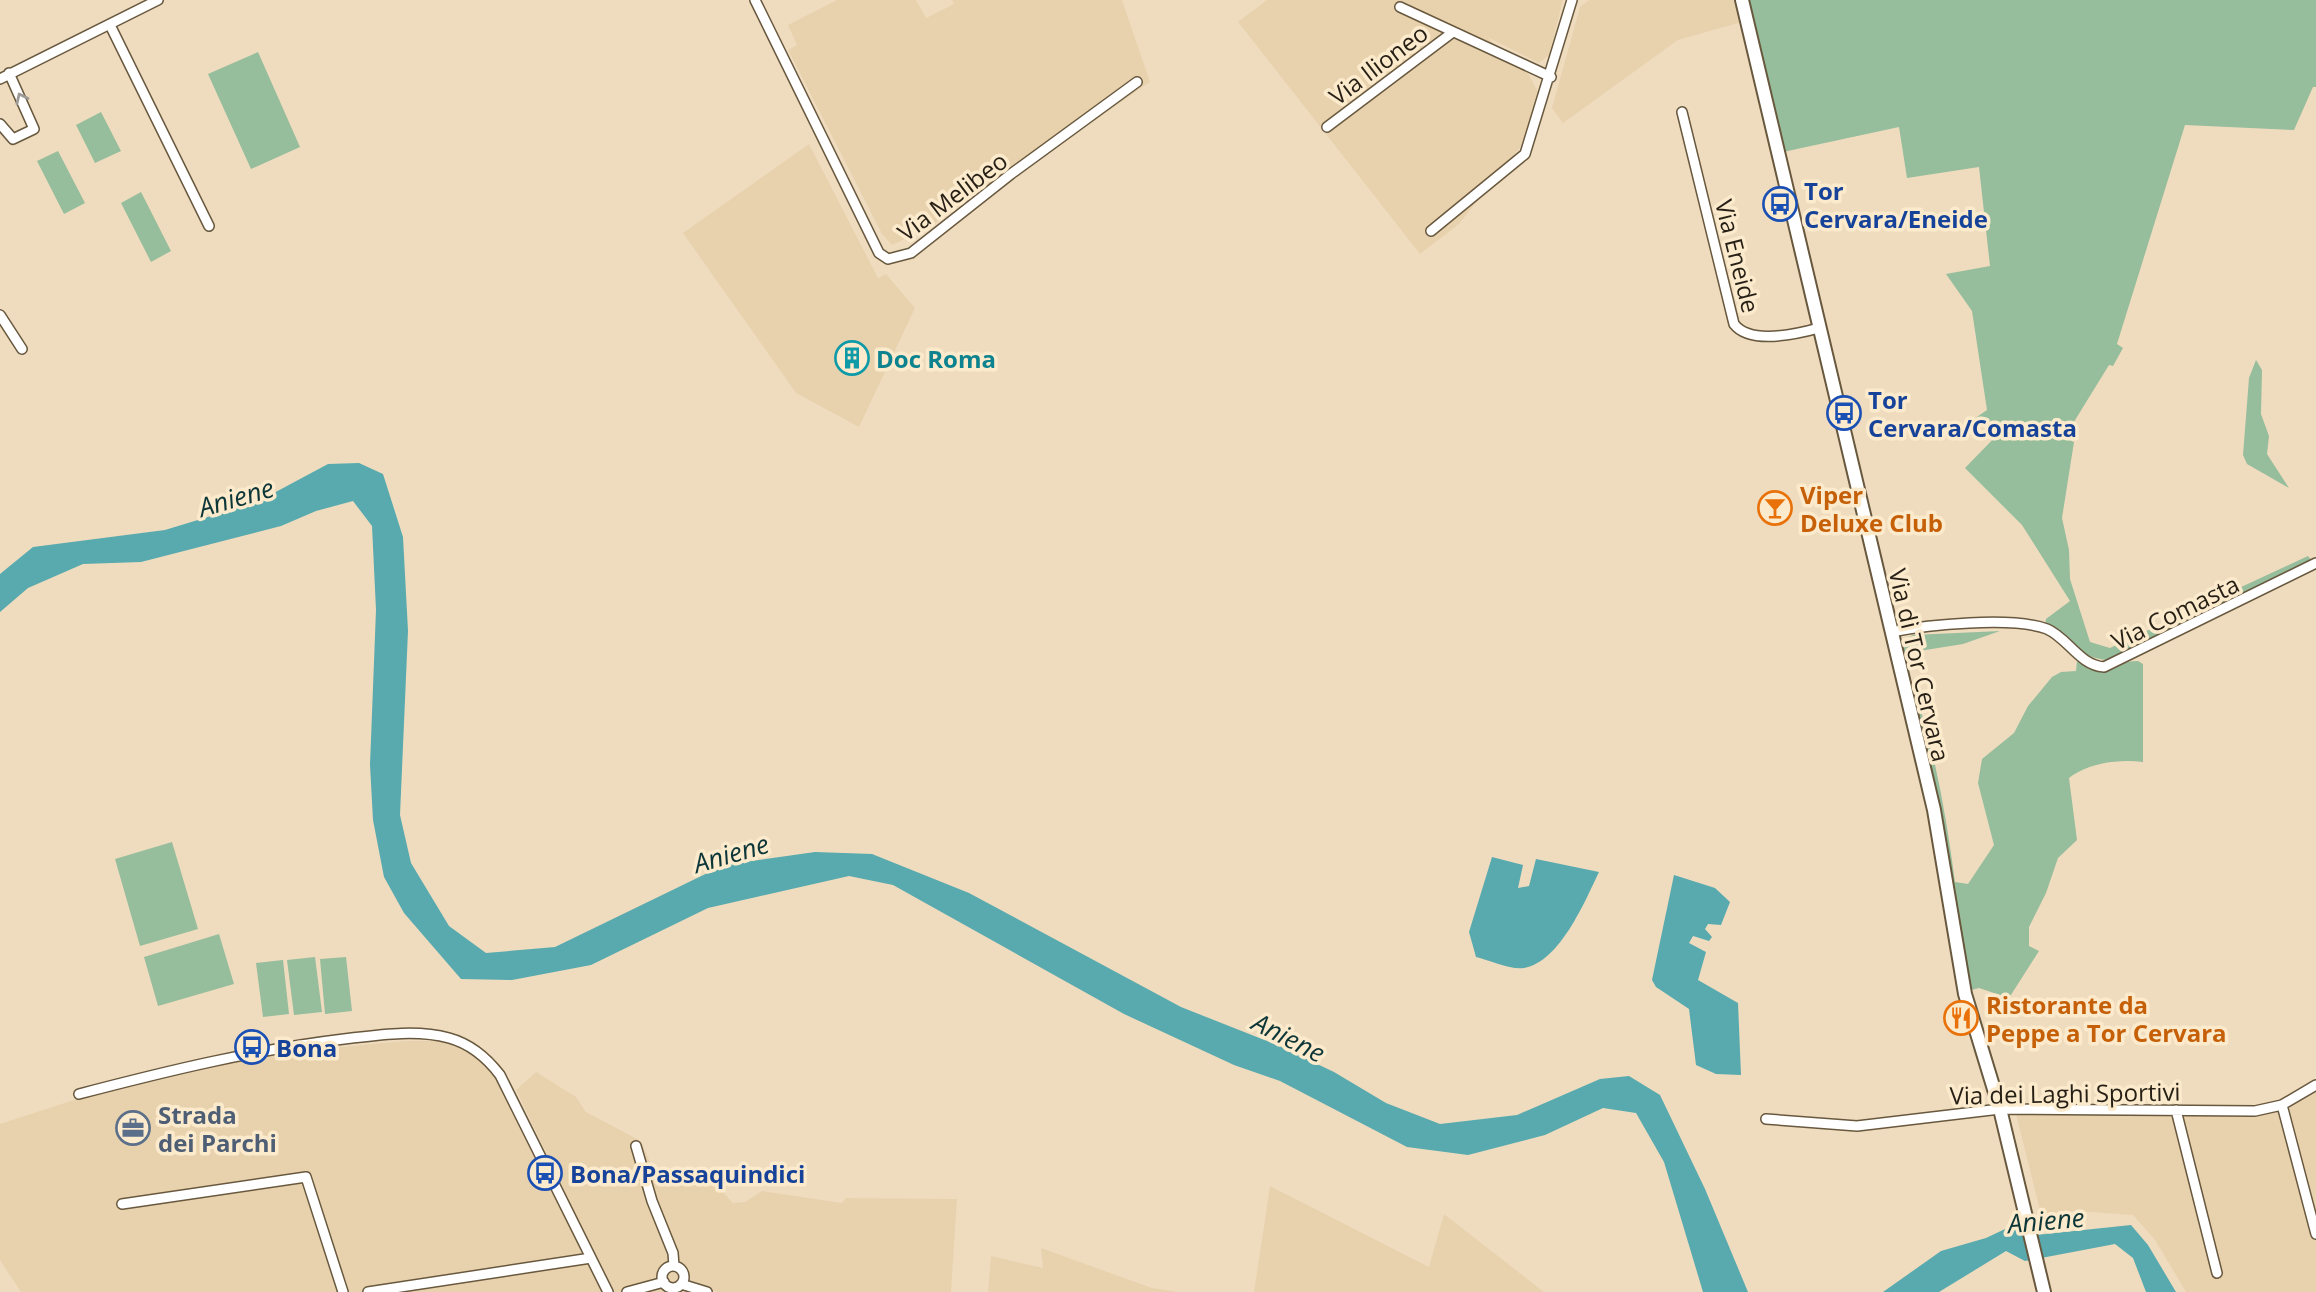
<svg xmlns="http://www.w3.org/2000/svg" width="2316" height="1292" viewBox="0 0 2316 1292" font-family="'Open Sans',sans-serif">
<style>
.built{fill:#e8d2ae}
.green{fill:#96bd9c}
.water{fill:#58aaae}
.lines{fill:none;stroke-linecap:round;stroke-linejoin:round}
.street-casing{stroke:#68583e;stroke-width:12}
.secondary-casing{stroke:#68583e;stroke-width:16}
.street{stroke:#fff;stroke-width:9}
.secondary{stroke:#fff;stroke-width:12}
.oneway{stroke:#9d9a96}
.labels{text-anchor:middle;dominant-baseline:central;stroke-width:7;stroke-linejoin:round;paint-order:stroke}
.street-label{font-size:24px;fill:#261f15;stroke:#fceacc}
.transit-label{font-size:24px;font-weight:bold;fill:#164399;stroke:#fceacc;text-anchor:start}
.culture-label{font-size:24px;font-weight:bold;fill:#0d838f;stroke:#fceacc;text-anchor:start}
.food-label{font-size:24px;font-weight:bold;fill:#c56008;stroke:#fceacc;text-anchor:start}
.service-label{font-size:24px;font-weight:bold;fill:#4e5e75;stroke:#fceacc;text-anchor:start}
.water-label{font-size:26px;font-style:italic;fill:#0d3638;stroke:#fceacc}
</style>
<rect width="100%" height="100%" fill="#efdcbf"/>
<path class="built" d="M837 0H916L926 18 954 4 952 0H1122L1150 82 1094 121 1086 112 932 226 892 245 882 234 788 50 797 45 788 25Z
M1267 0H1563L1549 55 1539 63 1487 37 1529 75 1538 92 1526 140 1459 224 1420 254 1238 22Z
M1589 0H1737L1742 22 1678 40 1563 123 1552 108 1580 7Z
M809 144 878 278 886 274 915 308 859 427 796 393 683 233Z
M404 1041H437L458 1046 481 1061 498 1080 602 1292H21L0 1260V1124L80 1098 277 1053Z
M536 1072 576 1097 586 1112 641 1141 659 1184 710 1178 733 1203 745 1202 762 1191 842 1203 846 1198 957 1199 951 1292H718L688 1282 679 1291 695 1292H612L516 1090Z
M2316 1087V1292H2186L2155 1240 2133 1215 2076 1211 2042 1218 2016 1114 2243 1115 2296 1102Z
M1270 1186 1429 1267 1444 1214 1544 1292H1254Z
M1041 1248 1152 1288 1178 1292H988L991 1256 1043 1268Z"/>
<path class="green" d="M1747 0H2316V87H2313L2294 130 2185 125 2117 344 2123 348 2113 366 2109 365 2064 438 2074 442 2062 518 2069 550 2070 579 2090 642 2110 648 2308 556 2312 561 2106 660C2081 657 2064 640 2045 625L2046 619 2070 601 2022 525 1965 468 2002 430 1974 419 1987 410 1972 311 1946 274 1990 266 1979 167 1907 178 1899 127 1783 152Z
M258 52 300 147 251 169 208 74Z
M101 112 121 151 95 163 76 125Z
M58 151 85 203 64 214 37 161Z
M141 192 171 251 151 262 121 203Z
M2256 360 2262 370 2261 414 2269 436 2267 454 2289 488 2247 464 2243 455 2249 378Z
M2000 631 1963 644 1913 652C1900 670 1920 705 1925 724 1939 775 1948 829 1955 882L1968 884 1994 845 1978 783 1982 759 2014 733 2028 706 2052 677 2061 672 2076 671 2077 661C2099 679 2115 661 2138 661L2143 664V762C2119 759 2088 763 2069 778L2077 840 2058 858 2046 893 2029 927V946L2039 951 2009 998 1979 988 1967 991 1898 642 1913 635Z
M172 842 198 929 140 946 115 859Z
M219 934 234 984 158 1006 144 957Z
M315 957 322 1012 294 1015 287 960Z
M346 957 352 1011 325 1014 320 959Z
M283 960 289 1014 263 1017 256 963Z"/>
<path class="water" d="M359 463 383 474 403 537 408 631 400 815 411 863 449 926 486 953 555 947 724 865 815 852 872 854 969 893 1181 1007 1277 1045 1334 1072 1386 1103 1440 1124 1517 1115 1600 1079 1629 1076 1660 1095 1705 1189 1748 1292H1703L1664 1162 1636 1113 1603 1108 1545 1135 1468 1155 1407 1147 1280 1081 1234 1065 1124 1014 893 885 849 876 708 908 591 965 512 980 461 979 404 913 384 877 373 820 370 765 376 610 372 526 353 501 316 511 281 526 141 562 83 564 28 588 0 612V574L33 547 165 530 257 502 328 464Z
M1492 857 1523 865 1518 888 1529 886 1536 859 1599 872C1585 901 1560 962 1524 968 1511 970 1489 960 1476 957L1469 932Z
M1674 875 1715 888 1730 902 1721 925 1708 924 1705 929 1712 937 1709 941 1693 936 1689 943 1706 952 1698 980 1738 1003 1741 1075 1716 1074 1696 1065 1689 1009 1656 987 1652 980Z
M2020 1222 2036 1235 2131 1225 2148 1245 2176 1292H2146L2133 1258 2115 1244 2025 1261 2006 1251 1939 1292H1883L1941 1251 1986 1238Z"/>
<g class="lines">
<g class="street-casing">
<path id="street" d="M755 0 879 253 888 259 911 253 1011 174 1137 82
M1400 7 1551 77
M110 25 209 226
M0 79 158 0
M1682 112 1734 324C1750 345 1797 334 1819 328
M0 124 13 139 34 129 9 73
M1327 127 1453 32
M1431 231 1525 154 1572 0
M0 315 22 349
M1891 632C1927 625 2012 616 2047 629 2068 638 2079 665 2104 667L2316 563
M79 1094C167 1071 253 1050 344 1039 378 1035 416 1029 449 1038 471 1044 487 1058 500 1075L608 1292
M2282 1105 2316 1234
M2176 1110 2217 1273
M1766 1119 1857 1126 2000 1109 2255 1111 2282 1105 2316 1085
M636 1146 652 1201 673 1253 674 1266
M122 1204 306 1177 343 1292
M662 1277a11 11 0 1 1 22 0a11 11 0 1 1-22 0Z
M681 1284 707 1292
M368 1292 591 1258
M627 1292 664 1282"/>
</g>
<g class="secondary-casing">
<path id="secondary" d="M1742 0 1934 810 1965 994 2000 1109 2044 1292"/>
</g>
<use href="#street" class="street"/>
<use href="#secondary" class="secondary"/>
</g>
<defs><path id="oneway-chevron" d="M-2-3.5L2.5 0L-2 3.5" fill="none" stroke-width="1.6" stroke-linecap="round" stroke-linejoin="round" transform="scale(1.75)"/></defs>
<use class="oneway" href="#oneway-chevron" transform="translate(21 98) rotate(-115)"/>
<defs>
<g id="bus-ring" transform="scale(1.75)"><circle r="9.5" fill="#fceacc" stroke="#1a4fb4" stroke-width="1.5"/><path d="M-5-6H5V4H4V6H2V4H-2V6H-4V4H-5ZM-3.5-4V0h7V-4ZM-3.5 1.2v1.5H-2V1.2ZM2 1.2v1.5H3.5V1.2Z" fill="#1a4fb4"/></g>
<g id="building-ring" transform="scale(1.75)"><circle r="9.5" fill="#fceacc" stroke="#0f9aa8" stroke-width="1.5"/><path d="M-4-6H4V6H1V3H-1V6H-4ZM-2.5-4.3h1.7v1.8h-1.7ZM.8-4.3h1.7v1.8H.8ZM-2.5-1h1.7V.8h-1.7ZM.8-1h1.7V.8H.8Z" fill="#0f9aa8"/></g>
<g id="bar-ring" transform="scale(1.75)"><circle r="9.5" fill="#fceacc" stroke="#e8710a" stroke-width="1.5"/><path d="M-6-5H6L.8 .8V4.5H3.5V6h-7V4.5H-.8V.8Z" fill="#e8710a"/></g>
<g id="restaurant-ring" transform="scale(1.75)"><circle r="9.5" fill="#fceacc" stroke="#e8710a" stroke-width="1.5"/><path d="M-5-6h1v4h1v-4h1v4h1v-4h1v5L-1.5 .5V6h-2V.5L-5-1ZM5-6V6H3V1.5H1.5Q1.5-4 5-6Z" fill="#e8710a"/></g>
<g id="office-ring" transform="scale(1.75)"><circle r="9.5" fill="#fceacc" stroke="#5c6f8a" stroke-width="1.5"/><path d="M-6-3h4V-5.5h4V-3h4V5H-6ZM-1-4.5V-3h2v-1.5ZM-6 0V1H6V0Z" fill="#5c6f8a"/></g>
</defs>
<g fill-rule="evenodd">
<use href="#bus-ring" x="1780" y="204"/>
<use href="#building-ring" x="852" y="358"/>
<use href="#bus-ring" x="1844" y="413"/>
<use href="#bar-ring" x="1775" y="508"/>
<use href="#restaurant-ring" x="1961" y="1018"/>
<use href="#bus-ring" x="252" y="1047"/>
<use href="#office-ring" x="133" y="1128"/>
<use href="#bus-ring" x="545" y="1173"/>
</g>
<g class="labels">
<g class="street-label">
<text transform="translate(1378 64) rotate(-37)">Via Ilioneo</text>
<text transform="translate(952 196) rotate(-37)">Via Melibeo</text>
<text transform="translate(1738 256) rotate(76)">Via Eneide</text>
<text transform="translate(2175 612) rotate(-26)">Via Comasta</text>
<text transform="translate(1920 665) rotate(77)">Via di Tor Cervara</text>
<text transform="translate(2065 1093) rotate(-1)">Via dei Laghi Sportivi</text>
</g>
<g class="transit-label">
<text x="1804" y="190">Tor<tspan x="1804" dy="28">Cervara/Eneide</tspan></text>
<text x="1868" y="399">Tor<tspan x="1868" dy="28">Cervara/Comasta</tspan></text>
<text x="276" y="1047">Bona</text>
<text x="570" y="1173">Bona/Passaquindici</text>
</g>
<g class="culture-label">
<text x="876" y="358">Doc Roma</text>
</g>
<g class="food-label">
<text x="1800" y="494">Viper<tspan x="1800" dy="28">Deluxe Club</tspan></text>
<text x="1986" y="1004">Ristorante da<tspan x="1986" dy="28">Peppe a Tor Cervara</tspan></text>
</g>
<g class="service-label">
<text x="158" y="1114">Strada<tspan x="158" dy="28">dei Parchi</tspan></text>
</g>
<g class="water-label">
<text transform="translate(236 497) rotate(-16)">Aniene</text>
<text transform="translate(731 853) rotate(-16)">Aniene</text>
<text transform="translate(1289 1037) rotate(27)">Aniene</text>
<text transform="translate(2046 1220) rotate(-5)">Aniene</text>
</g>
</g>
</svg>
